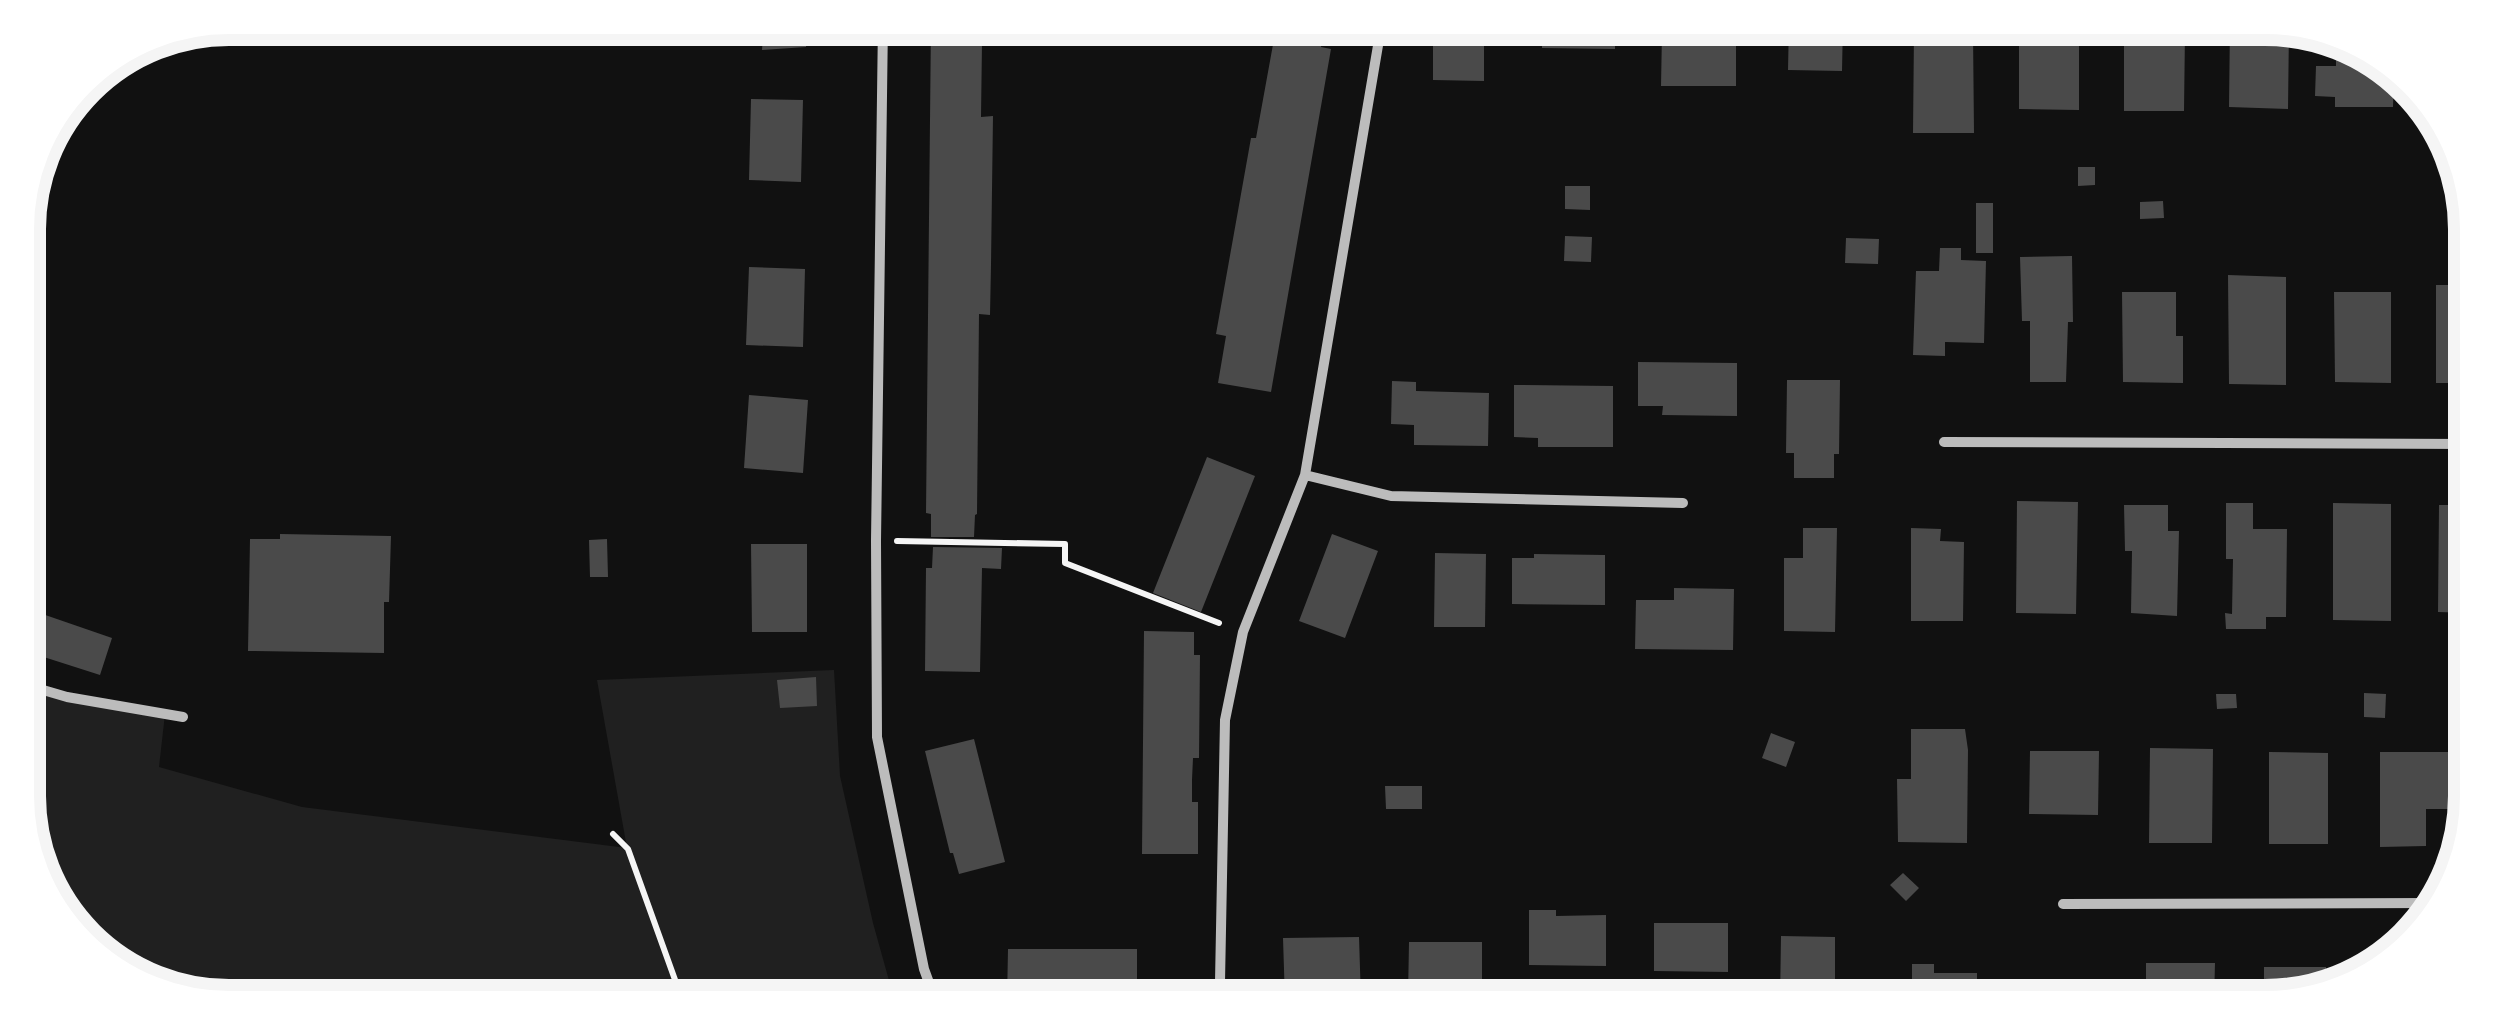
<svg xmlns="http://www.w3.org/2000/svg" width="2494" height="1025" viewBox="0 0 2494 1025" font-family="Manrope,sans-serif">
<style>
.green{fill:#202020}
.building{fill:#4a4a4a}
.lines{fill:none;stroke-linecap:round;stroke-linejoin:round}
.path{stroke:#f5f5f5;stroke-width:6}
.minor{stroke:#bcbcbc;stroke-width:10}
.rim{fill:none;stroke:#f5f5f5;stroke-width:12}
</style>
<rect width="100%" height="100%" fill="#111"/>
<path class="green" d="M834 670 840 776 873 923 895 1002H229L151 987 66 922 26 836V685L165 714 159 767 302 807 627 848 597 680Z"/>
<path class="building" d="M764 22H821L820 27H808L806 47 762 50Z
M931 22H1003V41L982 43 981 117 993 116 991 265 990 315 979 314 977 514 975 515 974 537H931V514L926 513Z
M1283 22H1325L1321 47 1331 49 1271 392 1218 383 1226 336 1216 334 1251 138H1256L1274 39 1280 41Z
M1433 22H1484V81L1433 80Z
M1542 22H1615V49L1542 48Z
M1789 22H1843L1842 71 1788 70Z
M2019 22H2079V110L2019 109Z
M2124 22H2162V32H2185L2184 111H2124Z
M2230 22H2265L2289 27 2288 109 2229 107Z
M1914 31 1973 32 1974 133H1913Z
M1662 32 1736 33V86H1661Z
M2336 37 2343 38 2394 76 2393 107H2335V97L2315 96 2316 66H2336Z
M751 99 803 100 801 182 749 180Z
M2078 167H2095V185L2078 186Z
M1565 186H1590V210L1565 209Z
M2163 201 2164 218 2140 219V202Z
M1976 203H1993V253H1976Z
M1565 236 1592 237 1591 262 1564 261Z
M1846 238 1879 239 1878 264 1845 263Z
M1940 248H1961V260L1986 261 1984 343 1945 342V356L1913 355 1916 271H1939Z
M2072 256 2073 322H2068L2066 382H2030V321H2022L2020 257Z
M749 267 805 269 803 347 746 345Z
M2228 275 2286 277V385L2229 384Z
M2436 285H2470V383H2436Z
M2122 292H2176V336H2183V383L2123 382Z
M2334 292H2391V383L2335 382Z
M1638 362 1737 363V416L1662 415 1663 406H1638Z
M1787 380H1840L1839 454H1834V478H1794V453H1786Z
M1392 381 1416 382V391L1489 393 1488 446 1414 445V425L1391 424Z
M1514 385 1613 386V447H1538V438L1514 437Z
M749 395 808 400 803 473 744 468Z
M1207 457 1255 476 1201 612 1153 593Z
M2017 501 2078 502 2076 614 2016 613Z
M2226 503H2253V529H2287L2286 617H2266V629H2226L2225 613 2232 614 2233 559H2226Z
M2333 503 2391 504V621L2333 620Z
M2124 505H2168V531H2179L2177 616 2131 613 2132 551H2125Z
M2439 505H2471V613L2438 612Z
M1803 528H1837L1835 632 1784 631V558H1803Z
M1911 528 1941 529 1940 541 1964 542 1963 621H1911Z
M280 534 391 536 389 602H384V653L248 651 250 539H280Z
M1332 534 1378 551 1345 638 1299 621Z
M607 539 608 577H590L589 540Z
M751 544H807V632H752Z
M933 547 1002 548 1001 569 982 568 980 672 925 671 926 568H932Z
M1435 553 1486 554 1485 627H1434Z
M1534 554 1605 555V605L1512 604V558H1534Z
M1674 588 1734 589 1733 650 1635 649 1636 600H1674Z
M25 608 112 638 100 675 25 651Z
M1144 631 1194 632V655H1200L1199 758H1193L1192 780V802H1198V854H1142Z
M816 677 817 706 780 708 777 680Z
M2364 693 2386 694 2385 718 2364 717Z
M2216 694H2236L2237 708 2217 709Z
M1911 729H1965L1968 750 1967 843 1898 842 1897 779H1911Z
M1771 733 1795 742 1786 767 1762 758Z
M974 739 1005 862 959 874 953 853H950L925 751Z
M2150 748 2213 749 2212 843H2149Z
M2030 751H2099L2098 815 2029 814Z
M2269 752 2328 753V844H2269Z
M2380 752H2453V809H2426V846L2380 847Z
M1385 786H1422V809H1386Z
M1903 873 1919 888 1906 901 1890 885Z
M1529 910H1556V916L1606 915V966L1529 965Z
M1654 923H1728V972L1654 971Z
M1781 936 1835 937V1002H1780Z
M1359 937 1361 1000 1285 1001 1283 938Z
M1409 942H1482V996H1408Z
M1008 949H1137V1001L1007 1000Z
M2146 963H2215L2214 1002H2146Z
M1912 964H1934V973H1977V1002H1912Z
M2264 967H2326V986L2278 1002H2264Z
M2039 996H2100V1002H2039Z"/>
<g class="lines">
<path class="path" d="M897 541 1065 544V563L1219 623
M613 834 628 849 683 1002"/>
<path class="minor" d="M883 22 876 541 877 737 924 969 936 1002
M1944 442 2470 444
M1305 475 1391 496 1683 503
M26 685 67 697 183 717
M2063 904 2433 903
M1212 1002 1220 982 1225 720 1243 632 1305 475 1382 22"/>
</g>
<path d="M0 0H2494V1025H0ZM229 40H2265A189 189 0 0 1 2454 229V796A189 189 0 0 1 2265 985H229A189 189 0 0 1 40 796V229A189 189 0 0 1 229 40Z" fill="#fff" fill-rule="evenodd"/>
<path class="rim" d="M229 40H2265A189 189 0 0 1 2454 229V796A189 189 0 0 1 2265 985H229A189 189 0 0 1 40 796V229A189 189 0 0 1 229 40Z"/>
</svg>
